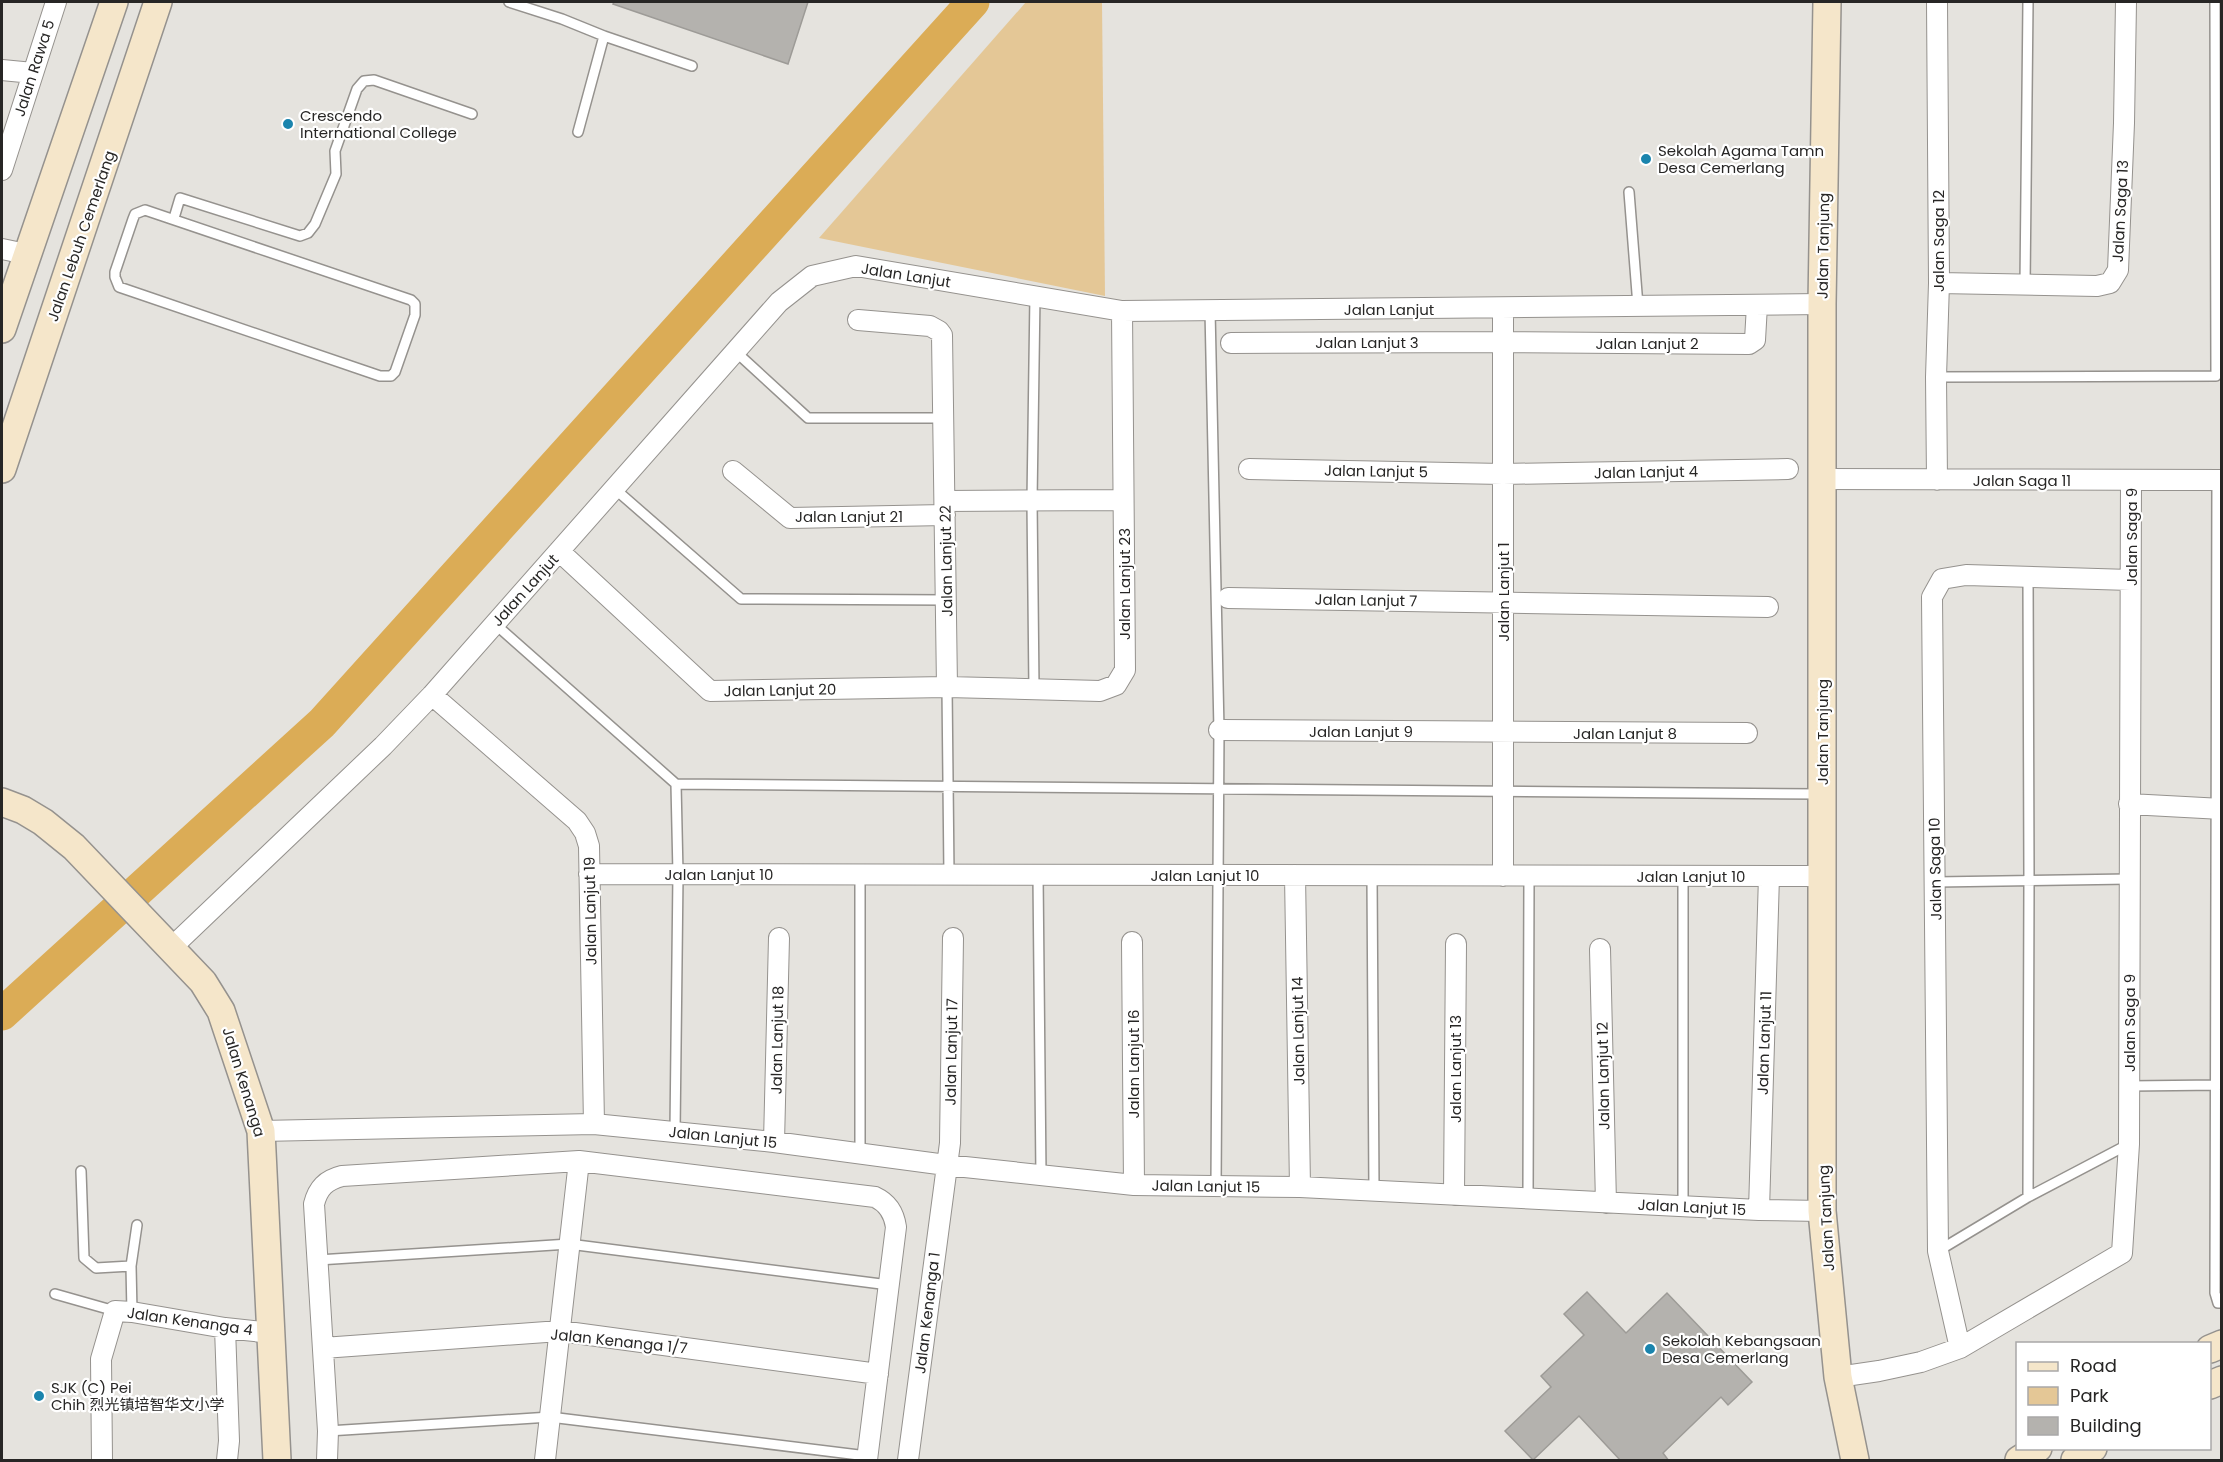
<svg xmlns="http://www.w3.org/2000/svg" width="2223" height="1462" viewBox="0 0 2223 1462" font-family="Poppins,'Noto Sans SC',sans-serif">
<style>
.green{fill:#e4c796}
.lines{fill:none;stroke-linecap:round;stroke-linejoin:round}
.river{stroke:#dbac56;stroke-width:33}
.building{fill:#b4b2ae;stroke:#9d9b97;stroke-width:1.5}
.lane-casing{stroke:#95928e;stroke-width:12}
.street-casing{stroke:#95928e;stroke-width:22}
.secondary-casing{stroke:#95928e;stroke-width:30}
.lane{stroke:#fff;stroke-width:9}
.street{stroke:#fff;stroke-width:20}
.secondary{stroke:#f5e6ca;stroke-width:27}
.poi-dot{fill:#1a84ad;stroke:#fff;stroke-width:2}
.labels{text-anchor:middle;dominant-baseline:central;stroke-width:4.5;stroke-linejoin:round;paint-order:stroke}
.street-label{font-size:15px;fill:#272625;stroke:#fff}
.poi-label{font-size:15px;fill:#272625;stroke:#fff;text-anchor:start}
</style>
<rect width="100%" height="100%" fill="#e5e3de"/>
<path class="green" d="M1026 2H1102L1105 296 819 238Z"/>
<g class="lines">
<path class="river" d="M2 1014 322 723 973 2"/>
</g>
<path class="building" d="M614 2H808L788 64 613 4Z
M1587 1292 1626 1333 1667 1293 1752 1382 1728 1405 1721 1397 1663 1453 1669 1461H1621L1579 1416 1533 1460 1505 1431 1551 1387 1541 1376 1584 1335 1564 1314Z"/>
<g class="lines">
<g class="lane-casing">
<path id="lane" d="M509 2 562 19 604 36 578 132
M604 36 692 66
M1629 192 1638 306
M145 210 411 300 415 304V315L395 372 391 376H380L119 287 115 277V272L133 219 135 214Z
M174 218 180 198 300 236 308 233 315 224 336 174 335 151 357 89 364 81 374 80 472 114
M2025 285 2028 2
M1210 310 1219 730 1216 1186
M736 352 808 418H944
M1936 377 2216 376 2215 2
M2217 480 2215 1293 2218 1303H2222
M615 489 741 599 946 600
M2028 577 2029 880 2028 1197
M495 624 676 784 678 874 675 1132
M947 687 949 875
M1034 689 1032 501 1035 295
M676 784 1820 794
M860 875V1154
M1038 875 1041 1176
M1372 876 1374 1191
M1683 876V1207
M1936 882 2129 879
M2129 1086 2219 1085
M81 1171 84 1258 96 1268 131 1266
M1528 1199 1529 876
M1938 1251 2028 1197 2129 1144
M318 1260 569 1244 889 1285
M55 1294 115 1311
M132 1312 131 1266 137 1225
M328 1431 550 1417 867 1456"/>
</g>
<g class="street-casing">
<path id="street" d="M1937 2 1939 283 1936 377 1937 480
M2 70 33 73
M2 170 56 2
M2 249 26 254
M1939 283 2097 286 2110 283 2118 270 2124 123 2126 2
M1503 308V876
M858 320 930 326 939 331 942 335 947 687
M1231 343 1503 342 1749 344 1755 340 1757 305
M1249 469 1503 474 1788 469
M733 471 790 518 945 515
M1823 479 2222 480
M945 501 1123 500
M559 551 710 691 947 687 1100 691 1116 685 1125 670 1122 311
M1228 598 1768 607
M432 695 577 821 585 833 589 846 594 1124
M1219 730 1747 733
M2129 804 2222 809
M589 874 1822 876
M1295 875 1300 1187
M1132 942 1134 1185
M170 949 383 746 432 695 779 302 812 276 856 266 1122 311 1822 304
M1600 949 1606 1203
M261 1131 594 1124 774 1142 946 1165 1134 1185 1300 1187 1759 1210 1822 1211
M774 1142 779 938
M1454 1195 1456 944
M1759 1210 1769 876
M225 1328 229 1441 227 1460
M323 1348 560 1331 878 1374
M1960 1348 1938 1251 1932 597 1942 579 1966 575 2130 580
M1838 1377 1879 1371 1921 1362 1960 1348 2122 1253 2129 1144 2131 480
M102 1460 101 1359 115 1311 132 1312 225 1328 272 1333
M327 1460 328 1431 314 1204C318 1188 326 1180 342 1176L579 1161 875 1197C888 1203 894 1213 896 1227L867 1460
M545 1460 579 1161
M908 1460 950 1143 953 938"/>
</g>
<g class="secondary-casing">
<path id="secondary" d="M1827 2 1822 304V1211L1838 1377 1855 1460
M2 329 114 2
M2 469 158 2
M2 802 23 810 43 822 74 847 203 982 221 1011 261 1131 277 1460
M2210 1349 2222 1344
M2210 1385 2222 1380
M2019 1460 2038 1448
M2075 1460 2093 1448"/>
</g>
<use href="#lane" class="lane"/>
<use href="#street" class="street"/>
<use href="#secondary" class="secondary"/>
</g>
<g class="poi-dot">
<circle cx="288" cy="124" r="6"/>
<circle cx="1646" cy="159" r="6"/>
<circle cx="1650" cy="1349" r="6"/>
<circle cx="39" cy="1396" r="6"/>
</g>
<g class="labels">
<g class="street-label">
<text transform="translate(34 68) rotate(-72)">Jalan Rawa 5</text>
<text transform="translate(2120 211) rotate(-87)">Jalan Saga 13</text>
<text transform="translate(81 236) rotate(-71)">Jalan Lebuh Cemerlang</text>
<text transform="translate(1938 241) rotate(-90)">Jalan Saga 12</text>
<text transform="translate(1823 246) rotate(-89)">Jalan Tanjung</text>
<text transform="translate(906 275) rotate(9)">Jalan Lanjut</text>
<text x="1389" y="309">Jalan Lanjut</text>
<text x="1367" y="342">Jalan Lanjut 3</text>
<text x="1647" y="343">Jalan Lanjut 2</text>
<text transform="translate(1376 471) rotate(1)">Jalan Lanjut 5</text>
<text transform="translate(1646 472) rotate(-1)">Jalan Lanjut 4</text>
<text x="2022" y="480">Jalan Saga 11</text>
<text x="849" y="516">Jalan Lanjut 21</text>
<text transform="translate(2131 537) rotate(-90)">Jalan Saga 9</text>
<text transform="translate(946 561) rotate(-91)">Jalan Lanjut 22</text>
<text transform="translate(1124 584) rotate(-90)">Jalan Lanjut 23</text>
<text transform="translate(525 590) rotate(-48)">Jalan Lanjut</text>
<text transform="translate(1503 592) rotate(-90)">Jalan Lanjut 1</text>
<text transform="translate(1366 600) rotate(1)">Jalan Lanjut 7</text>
<text transform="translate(780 690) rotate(-1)">Jalan Lanjut 20</text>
<text x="1361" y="731">Jalan Lanjut 9</text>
<text transform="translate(1822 732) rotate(-90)">Jalan Tanjung</text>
<text x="1625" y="733">Jalan Lanjut 8</text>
<text transform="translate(1935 869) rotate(-91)">Jalan Saga 10</text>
<text x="719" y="874">Jalan Lanjut 10</text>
<text x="1205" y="875">Jalan Lanjut 10</text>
<text x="1691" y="876">Jalan Lanjut 10</text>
<text transform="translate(590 911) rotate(-91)">Jalan Lanjut 19</text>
<text transform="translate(2129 1023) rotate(-90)">Jalan Saga 9</text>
<text transform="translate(1298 1031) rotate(-91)">Jalan Lanjut 14</text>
<text transform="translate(777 1040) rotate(-89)">Jalan Lanjut 18</text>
<text transform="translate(1764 1043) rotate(-88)">Jalan Lanjut 11</text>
<text transform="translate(951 1052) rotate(-89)">Jalan Lanjut 17</text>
<text transform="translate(1133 1064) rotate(-90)">Jalan Lanjut 16</text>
<text transform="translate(1455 1069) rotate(-90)">Jalan Lanjut 13</text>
<text transform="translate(1603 1076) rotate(-91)">Jalan Lanjut 12</text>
<text transform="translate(244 1082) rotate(73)">Jalan Kenanga</text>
<text transform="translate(723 1137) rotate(6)">Jalan Lanjut 15</text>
<text transform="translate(1206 1186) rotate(1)">Jalan Lanjut 15</text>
<text transform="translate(1692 1207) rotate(3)">Jalan Lanjut 15</text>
<text transform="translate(1826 1218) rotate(-93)">Jalan Tanjung</text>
<text transform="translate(927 1313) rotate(-83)">Jalan Kenanga 1</text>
<text transform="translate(190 1321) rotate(8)">Jalan Kenanga 4</text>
<text transform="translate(619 1341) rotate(6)">Jalan Kenanga 1/7</text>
</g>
<g class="poi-label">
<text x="300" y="115">Crescendo<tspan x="300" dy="17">International College</tspan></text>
<text x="1658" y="150">Sekolah Agama Tamn<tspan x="1658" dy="17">Desa Cemerlang</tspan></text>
<text x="1662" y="1340">Sekolah Kebangsaan<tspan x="1662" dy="17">Desa Cemerlang</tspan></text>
<text x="51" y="1387">SJK (C) Pei<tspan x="51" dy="17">Chih 烈光镇培智华文小学</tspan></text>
</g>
</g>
<rect width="2223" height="1462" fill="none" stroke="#272625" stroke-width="6"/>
<rect x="2016" y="1342" width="195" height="108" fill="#ffffff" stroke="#a9a8a8" stroke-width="1.5"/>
<rect x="2028" y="1362" width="30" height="9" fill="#f5e6ca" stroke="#a9a8a8" stroke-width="1.5"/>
<text x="2070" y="1372" font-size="18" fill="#272625">Road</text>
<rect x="2028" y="1387" width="30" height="18" fill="#e4c796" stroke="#a9a8a8" stroke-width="1.5"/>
<text x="2070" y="1402" font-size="18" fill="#272625">Park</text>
<rect x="2028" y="1417" width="30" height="18" fill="#b4b2ae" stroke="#a9a8a8" stroke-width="1.5"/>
<text x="2070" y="1432" font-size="18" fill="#272625">Building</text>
</svg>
